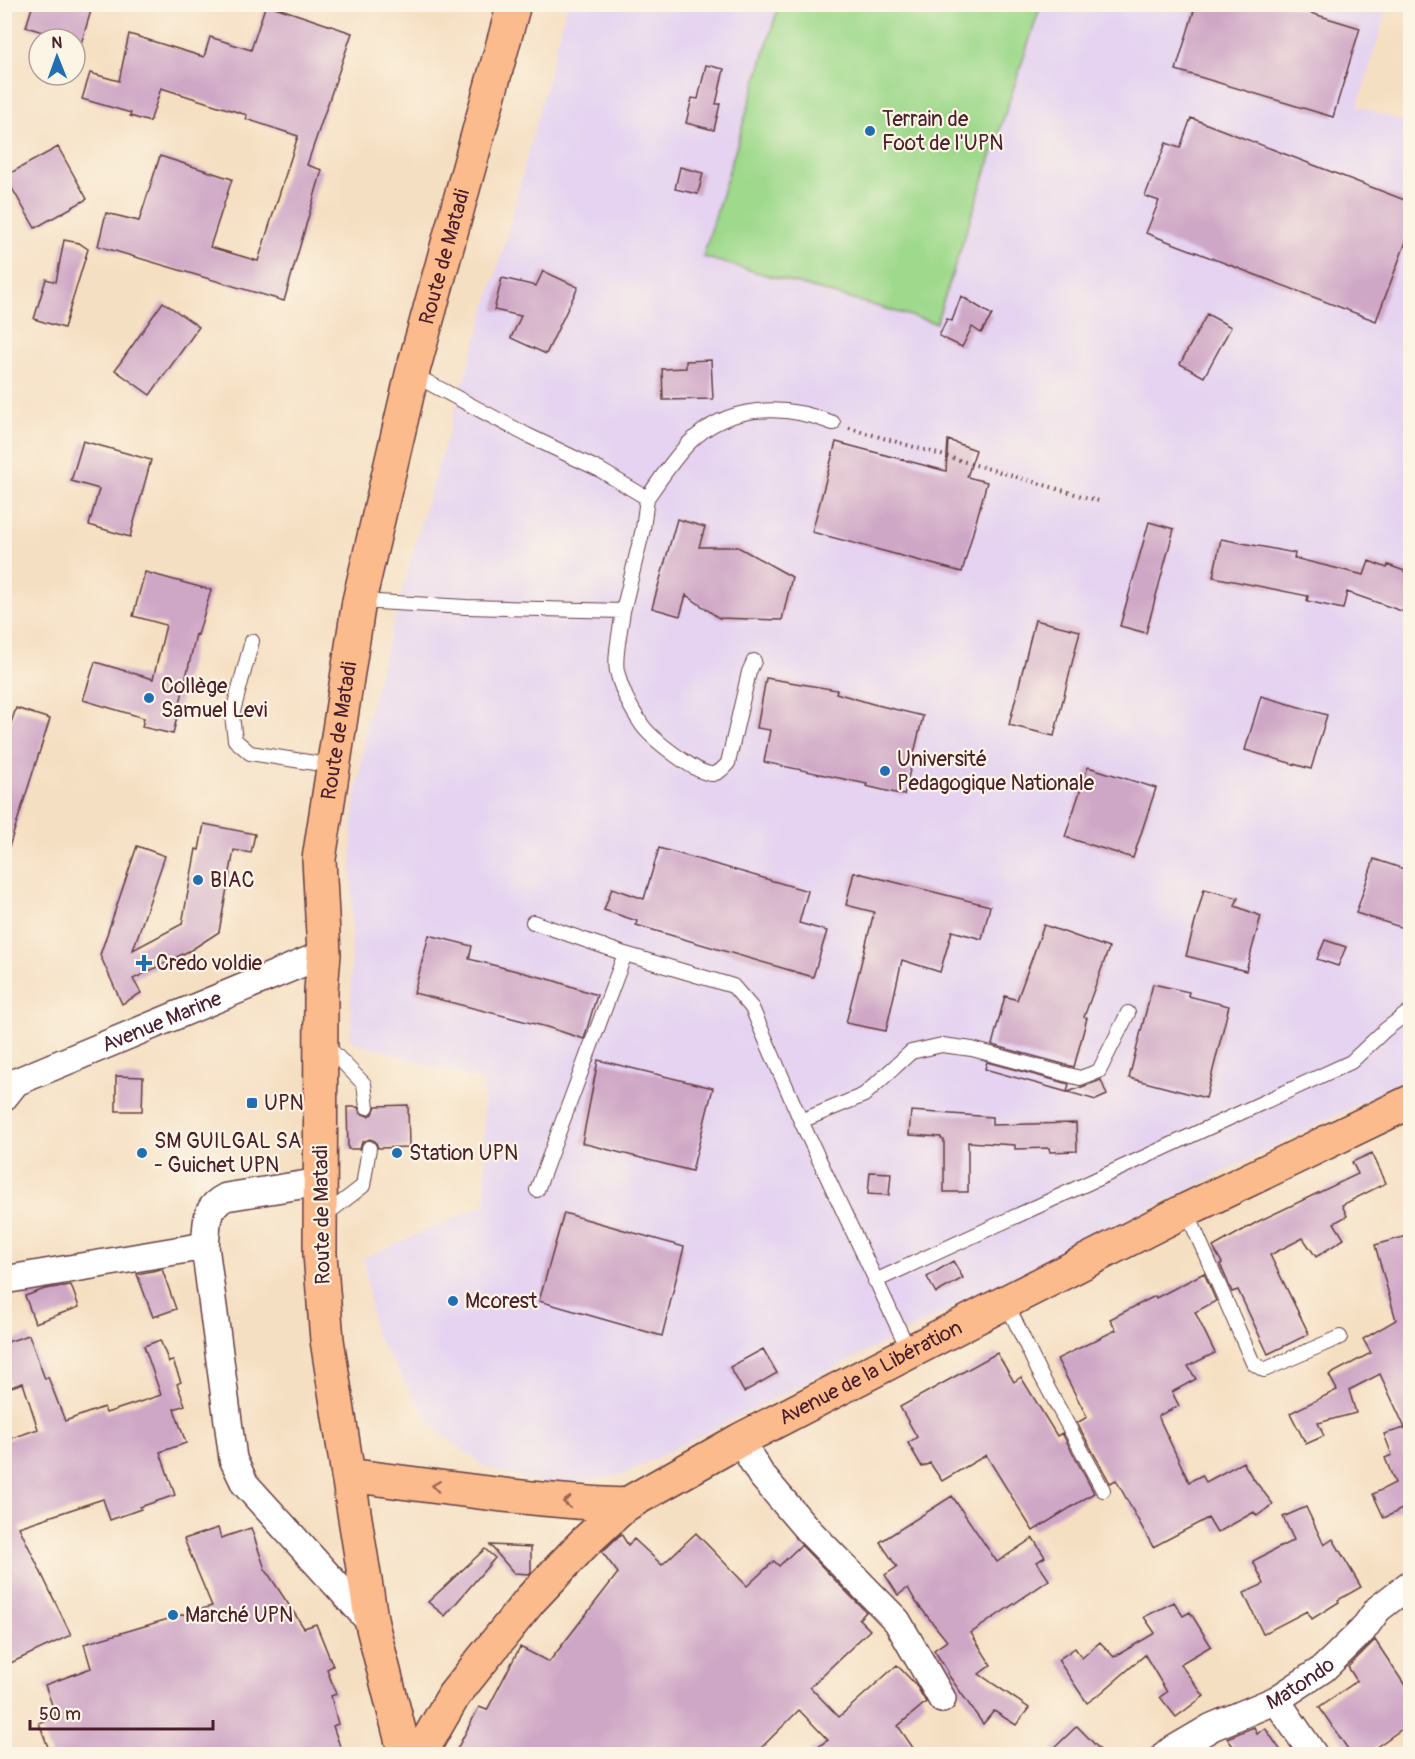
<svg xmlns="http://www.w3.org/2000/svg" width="1415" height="1759" viewBox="0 0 1415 1759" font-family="Pangolin,sans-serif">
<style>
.built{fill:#e5d3f1}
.green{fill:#9fd98c;stroke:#747c5c;stroke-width:1.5}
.building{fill:#cfa7c6}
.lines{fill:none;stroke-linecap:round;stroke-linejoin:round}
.service-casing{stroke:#643c42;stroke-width:16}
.minor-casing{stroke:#643c42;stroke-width:30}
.primary-casing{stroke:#643c42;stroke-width:36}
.trunk-casing{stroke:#643c42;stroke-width:36}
.path{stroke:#643c42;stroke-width:4;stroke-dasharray:1.5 4.5;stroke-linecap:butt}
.service{stroke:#fff;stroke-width:14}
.minor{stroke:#fff;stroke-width:27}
.primary{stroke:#fbbb8d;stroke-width:33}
.trunk{stroke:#fbbb8d;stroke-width:33}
.oneway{stroke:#9a6557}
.poi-dot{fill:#1f6fb2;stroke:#fcf5e5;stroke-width:2}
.labels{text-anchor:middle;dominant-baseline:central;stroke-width:4.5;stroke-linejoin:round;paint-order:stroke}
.poi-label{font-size:21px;fill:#4a1f2b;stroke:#fcf5e5;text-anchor:start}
.street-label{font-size:21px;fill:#4a1f2b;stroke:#fcf5e5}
</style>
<rect width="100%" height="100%" fill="#fcf5e5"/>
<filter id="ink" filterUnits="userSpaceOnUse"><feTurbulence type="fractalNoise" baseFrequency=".0167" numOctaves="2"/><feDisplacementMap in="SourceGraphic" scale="12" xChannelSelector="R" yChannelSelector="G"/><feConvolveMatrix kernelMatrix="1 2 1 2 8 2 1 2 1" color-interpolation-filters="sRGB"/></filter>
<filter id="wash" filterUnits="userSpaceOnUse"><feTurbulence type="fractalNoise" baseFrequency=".008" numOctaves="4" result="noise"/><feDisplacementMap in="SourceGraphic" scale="24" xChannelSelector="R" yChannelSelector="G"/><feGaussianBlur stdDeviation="1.35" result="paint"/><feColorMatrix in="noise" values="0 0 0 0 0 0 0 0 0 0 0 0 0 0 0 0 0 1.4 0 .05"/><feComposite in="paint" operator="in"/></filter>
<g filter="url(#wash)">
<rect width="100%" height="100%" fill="#f5dfc2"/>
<path class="built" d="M567 5H1388L1358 106 1410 125V1078L622 1475 552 1485 486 1468 432 1426 374 1332 364 1258 486 1204 483 1082 351 1041 352 828 368 715 421 523 500 261Z"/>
<path class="green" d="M779 5H1041L936 323 703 257Z"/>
<g id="blocks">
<path class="building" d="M33 4H93L81 44 75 42V39H66L26 27Z
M266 4 352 33 307 165 322 170 284 301 98 246 106 213 139 221 160 156 232 179 210 247 258 261 298 136 246 119 247 115 161 88 150 122 130 116 131 113 82 99 90 73 119 81 129 34 204 57 210 37 251 50Z
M1196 4H1281L1360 28 1333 117 1176 70Z
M706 65 724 69 716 104H720L714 130 686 123 692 98 698 99Z
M1191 118 1410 202V231L1376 321 1146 233 1159 201 1145 196 1166 143 1180 148Z
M58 147 87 199 35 228 5 176Z
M680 167 703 173 698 194 675 189Z
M64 240 79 243 88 249 64 328 34 319 46 279 56 282Z
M543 271 578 287 546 354 511 338 521 316 494 310 502 278 536 286Z
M961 296 992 315 981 333 972 327 962 347 939 336 947 319 952 321Z
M163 302 199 327 150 395 115 370Z
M1207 314 1231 327 1204 377 1180 364Z
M711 360 713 399 663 400 662 369 686 368V361Z
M948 440 976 450 967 477 987 482 962 572 812 532 836 442 946 471Z
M83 441 151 460 130 537 89 525 99 489 71 481Z
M677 519 705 527 699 547H738L792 577 782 620 719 618 686 595 680 616 652 608Z
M1149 522 1174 529 1146 633 1120 626Z
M1221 539 1295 553 1294 558 1364 575 1369 561 1387 568 1388 565 1410 573V614L1347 592 1343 609 1307 601 1308 596 1213 577Z
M145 572 211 590 198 635 196 634 173 734 142 727 144 718 83 700 95 662 153 679 166 625 133 616Z
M1035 620 1080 631 1054 736 1009 725Z
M766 678 837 690 836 693 873 704 923 716 904 795 866 786 867 784 764 762 770 730 757 728Z
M1261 696 1327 715 1311 769 1245 750Z
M16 708 50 719 9 847H4V725L10 726Z
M1088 767 1156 788 1133 858 1065 837Z
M204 824 255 834 251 853 234 850 219 932 191 950 133 979 141 993 122 1004 100 955 137 846 165 856 133 950 182 924 196 849 199 850Z
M659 848 808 891 799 923 827 931 813 977 636 925 637 921 604 910 612 888 644 899Z
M1374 859 1410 871V930L1356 913Z
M854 872 990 906 982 939 952 931 940 972 902 960 886 1031 846 1023 874 912 846 905Z
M1204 889 1238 898 1235 906 1261 916 1246 971 1186 956Z
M1044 925 1109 948 1084 1017 1087 1018 1074 1067 992 1045 1005 996 1017 1000Z
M429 935 472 946 469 959 552 980 597 995 584 1039 547 1027 414 993Z
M1325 940 1346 947 1338 966 1317 959Z
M1153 984 1189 992 1188 996 1229 1006 1206 1098 1129 1078Z
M598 1060 713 1088 692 1171 582 1143Z
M987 1062 1069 1084 1067 1092 985 1069Z
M116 1076 143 1077 142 1111H116Z
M1101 1080 1107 1095 1096 1100 1068 1092Z
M408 1105 409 1147 378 1148 375 1141 370 1139 362 1142 360 1149H348L347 1107H358L360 1113 368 1116 373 1114 376 1106Z
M911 1111 992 1117V1125L1076 1123 1077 1151 1050 1152 1049 1148 1015 1149V1145L968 1142V1192H944V1140L941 1139V1137L909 1135Z
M1372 1153 1386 1183 1342 1205 1347 1216 1334 1223 1344 1239 1316 1257 1303 1238 1270 1255 1309 1334 1268 1354 1238 1290 1232 1292 1220 1264 1222 1263 1213 1247 1259 1221 1358 1174 1352 1162Z
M870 1172 891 1173 889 1195 868 1194Z
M564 1213 684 1247 662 1336 539 1301Z
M1410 1235V1520H1409L1404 1508 1384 1518 1373 1494 1395 1483 1385 1458 1392 1455 1384 1434 1405 1428 1380 1374 1349 1390 1356 1413 1318 1423 1324 1436 1306 1444 1290 1413 1337 1390 1329 1375 1371 1353 1363 1339 1396 1320 1375 1245Z
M953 1261 963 1278 936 1293 927 1277Z
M162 1269 176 1309 153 1317 137 1274Z
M1204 1273 1216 1301 1195 1312 1215 1353 1188 1366 1196 1379 1172 1392 1179 1406 1158 1416 1189 1482 1202 1475 1206 1482 1243 1462 1252 1477 1273 1504 1257 1516 1254 1512 1217 1533 1208 1518 1153 1547 1116 1480 1110 1483 1077 1423 1087 1417 1057 1359 1116 1330 1110 1319 1155 1296 1156 1298Z
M71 1285 79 1307 35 1323 25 1296 45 1289Z
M29 1335 45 1379 48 1377 65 1421 104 1407 106 1413 161 1395 144 1346 160 1340 169 1362 173 1361 181 1382 177 1384 185 1405 174 1409 186 1443 160 1452 175 1495 140 1507 141 1509 110 1520 103 1499 19 1527 71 1635 4 1666V1441L38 1429 23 1383 11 1387 4 1371V1343Z
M763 1349 777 1373 744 1392 730 1367Z
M997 1353 1014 1382 1021 1377 1057 1436 1062 1433 1094 1493 1033 1531 986 1455 942 1481 930 1463 922 1467 908 1443 917 1437 900 1407Z
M952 1496 997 1562 1033 1538 1045 1557 1037 1562 1049 1580 971 1633 991 1665 979 1674 1029 1708 1016 1725 994 1711 983 1724 947 1673 948 1672 934 1650 947 1641 916 1602 908 1588 898 1595 885 1575 897 1567 880 1542Z
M1306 1507 1324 1545 1333 1539 1361 1587 1338 1600 1339 1602 1312 1619 1307 1611 1263 1634 1244 1593 1264 1584 1253 1561 1294 1540 1283 1517Z
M218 1528 221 1538 251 1528 265 1569 304 1628 316 1624 333 1666 327 1669 336 1694 331 1696 338 1724 333 1726 343 1755H51L39 1723 56 1716 45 1685 91 1668 84 1644 212 1606 184 1539Z
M696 1533 747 1586 774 1561 779 1566 801 1545 866 1612 859 1619 870 1630 810 1687 839 1717 897 1665 916 1685 926 1702 898 1726 918 1755H805L828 1740 799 1710 754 1755H454L479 1707 487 1710 520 1647 549 1662 618 1573 602 1552 621 1534 628 1545 634 1539 662 1565Z
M490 1545 531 1547V1572L529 1574 514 1573Z
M485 1549 495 1558 445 1616 428 1602Z
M1174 1602 1183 1616 1190 1612 1211 1646 1180 1664 1204 1696 1176 1717 1160 1697 1167 1692 1145 1655 1101 1693 1087 1703 1058 1660 1075 1648 1082 1658 1100 1642 1114 1657 1155 1633 1144 1617Z
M1375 1640 1410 1693V1720L1401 1727 1402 1729 1365 1755H1352L1319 1707 1357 1681 1348 1667Z
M1077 1726 1105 1755H1047Z
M1254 1727 1257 1734 1265 1728 1284 1755H1228L1235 1749 1227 1738Z"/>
</g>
</g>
<g filter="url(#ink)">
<use href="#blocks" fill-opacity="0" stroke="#643c42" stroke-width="1.5"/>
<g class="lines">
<g class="service-casing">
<path id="service" d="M647 498C660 480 673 459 689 443 728 404 784 403 833 423
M359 601 466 607 623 611 643 529 647 498 600 470 527 435 412 374
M623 611C621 626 614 658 617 671 621 690 631 709 642 725 651 738 697 775 713 774 719 773 724 768 728 763L749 672 754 661
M252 641 232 715 235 740 250 753 334 766
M533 922 625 954 733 986 752 1008 801 1121 910 1353
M325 1044 364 1084 367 1107
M801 1121 864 1095 911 1052 942 1045 972 1049 1080 1078 1099 1071 1128 1013
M537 1190 625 954
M1186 1210 1253 1363 1264 1370 1340 1337
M324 1216 363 1186 369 1148
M875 1281 1351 1062 1385 1030 1410 1011
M1006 1302 1038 1370 1103 1490"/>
</g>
<g class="minor-casing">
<g id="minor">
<path id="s1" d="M4 1097 16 1082 324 954"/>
<path d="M320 1182 226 1197C203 1208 208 1223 205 1246L233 1459 245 1484 372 1624"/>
<path d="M4 1280 205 1246"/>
<path d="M740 1440 761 1475 807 1529 897 1621 942 1699"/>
<path d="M1276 1700 1313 1754"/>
<path id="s2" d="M1166 1754 1212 1727 1276 1700 1323 1669 1362 1631 1378 1609 1410 1584"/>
</g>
</g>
<g class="primary-casing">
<g id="primary">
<path id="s3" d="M348 1475 327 1340 320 1254 321 990 324 954 319 859 359 601 412 374 514 4"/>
</g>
</g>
<g class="trunk-casing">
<g id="trunk">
<path d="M405 1754 372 1624 348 1475C441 1487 532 1501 625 1505"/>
<path id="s4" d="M420 1754 454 1695 530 1600 584 1543 625 1505 740 1440 1006 1302 1186 1210 1410 1102"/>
</g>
</g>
<path class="path" d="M849 428 1099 501"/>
<use href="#service" class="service"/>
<use href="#minor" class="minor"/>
<use href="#primary" class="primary"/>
<use href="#trunk" class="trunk"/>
</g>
<defs><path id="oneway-chevron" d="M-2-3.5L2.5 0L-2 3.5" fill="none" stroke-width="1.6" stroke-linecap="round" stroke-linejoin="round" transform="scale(1.5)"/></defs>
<g class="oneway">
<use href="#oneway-chevron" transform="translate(436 1486) rotate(-172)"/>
<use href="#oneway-chevron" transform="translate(567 1502) rotate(-176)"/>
</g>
</g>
<g class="poi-dot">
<circle cx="870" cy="131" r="6"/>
<circle cx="149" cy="698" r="6"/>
<circle cx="885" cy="771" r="6"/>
<circle cx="198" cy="880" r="6"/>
<path d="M141 954h6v6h6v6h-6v6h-6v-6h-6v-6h6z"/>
<rect x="246" y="1097" width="12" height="12" rx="3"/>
<circle cx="142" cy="1153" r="6"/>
<circle cx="397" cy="1153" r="6"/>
<circle cx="453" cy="1301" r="6"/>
<circle cx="173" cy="1615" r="6"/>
</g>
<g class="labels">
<g class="poi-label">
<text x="882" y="119">Terrain de<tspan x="882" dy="24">Foot de l'UPN</tspan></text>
<text x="161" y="686">Collège<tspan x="161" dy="24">Samuel Levi</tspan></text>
<text x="897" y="759">Université<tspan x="897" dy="24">Pedagogique Nationale</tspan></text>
<text x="210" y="880">BIAC</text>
<text x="156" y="963">Credo voldie</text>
<text x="264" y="1103">UPN</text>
<text x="154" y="1141">SM GUILGAL SA<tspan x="154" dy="24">- Guichet UPN</tspan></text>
<text x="409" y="1153">Station UPN</text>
<text x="465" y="1301">Mcorest</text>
<text x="185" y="1615">Marché UPN</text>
</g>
<g class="street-label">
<text stroke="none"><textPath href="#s3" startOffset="1234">Route de Matadi</textPath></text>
<text stroke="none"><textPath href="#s3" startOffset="748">Route de Matadi</textPath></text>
<text stroke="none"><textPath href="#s1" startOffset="177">Avenue Marine</textPath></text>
<text transform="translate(322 1215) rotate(-91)">Route de Matadi</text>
<text stroke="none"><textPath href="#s4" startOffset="603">Avenue de la Libération</textPath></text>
<text stroke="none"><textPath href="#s2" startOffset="152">Matondo</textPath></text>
</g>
</g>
<rect width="1415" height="1759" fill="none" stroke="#fcf5e5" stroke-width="24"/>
<g transform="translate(57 57) rotate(359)"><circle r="28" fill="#fcf5e5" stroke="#b59f9b" stroke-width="1.5"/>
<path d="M0-4.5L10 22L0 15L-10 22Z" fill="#1f6fb2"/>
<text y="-9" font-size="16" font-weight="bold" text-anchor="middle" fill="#4a1f2b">N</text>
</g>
<path d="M30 1720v9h183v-9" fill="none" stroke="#4a1f2b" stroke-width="3"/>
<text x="39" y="1720" font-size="18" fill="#4a1f2b" stroke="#fcf5e5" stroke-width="4.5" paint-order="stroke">50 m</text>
</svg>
